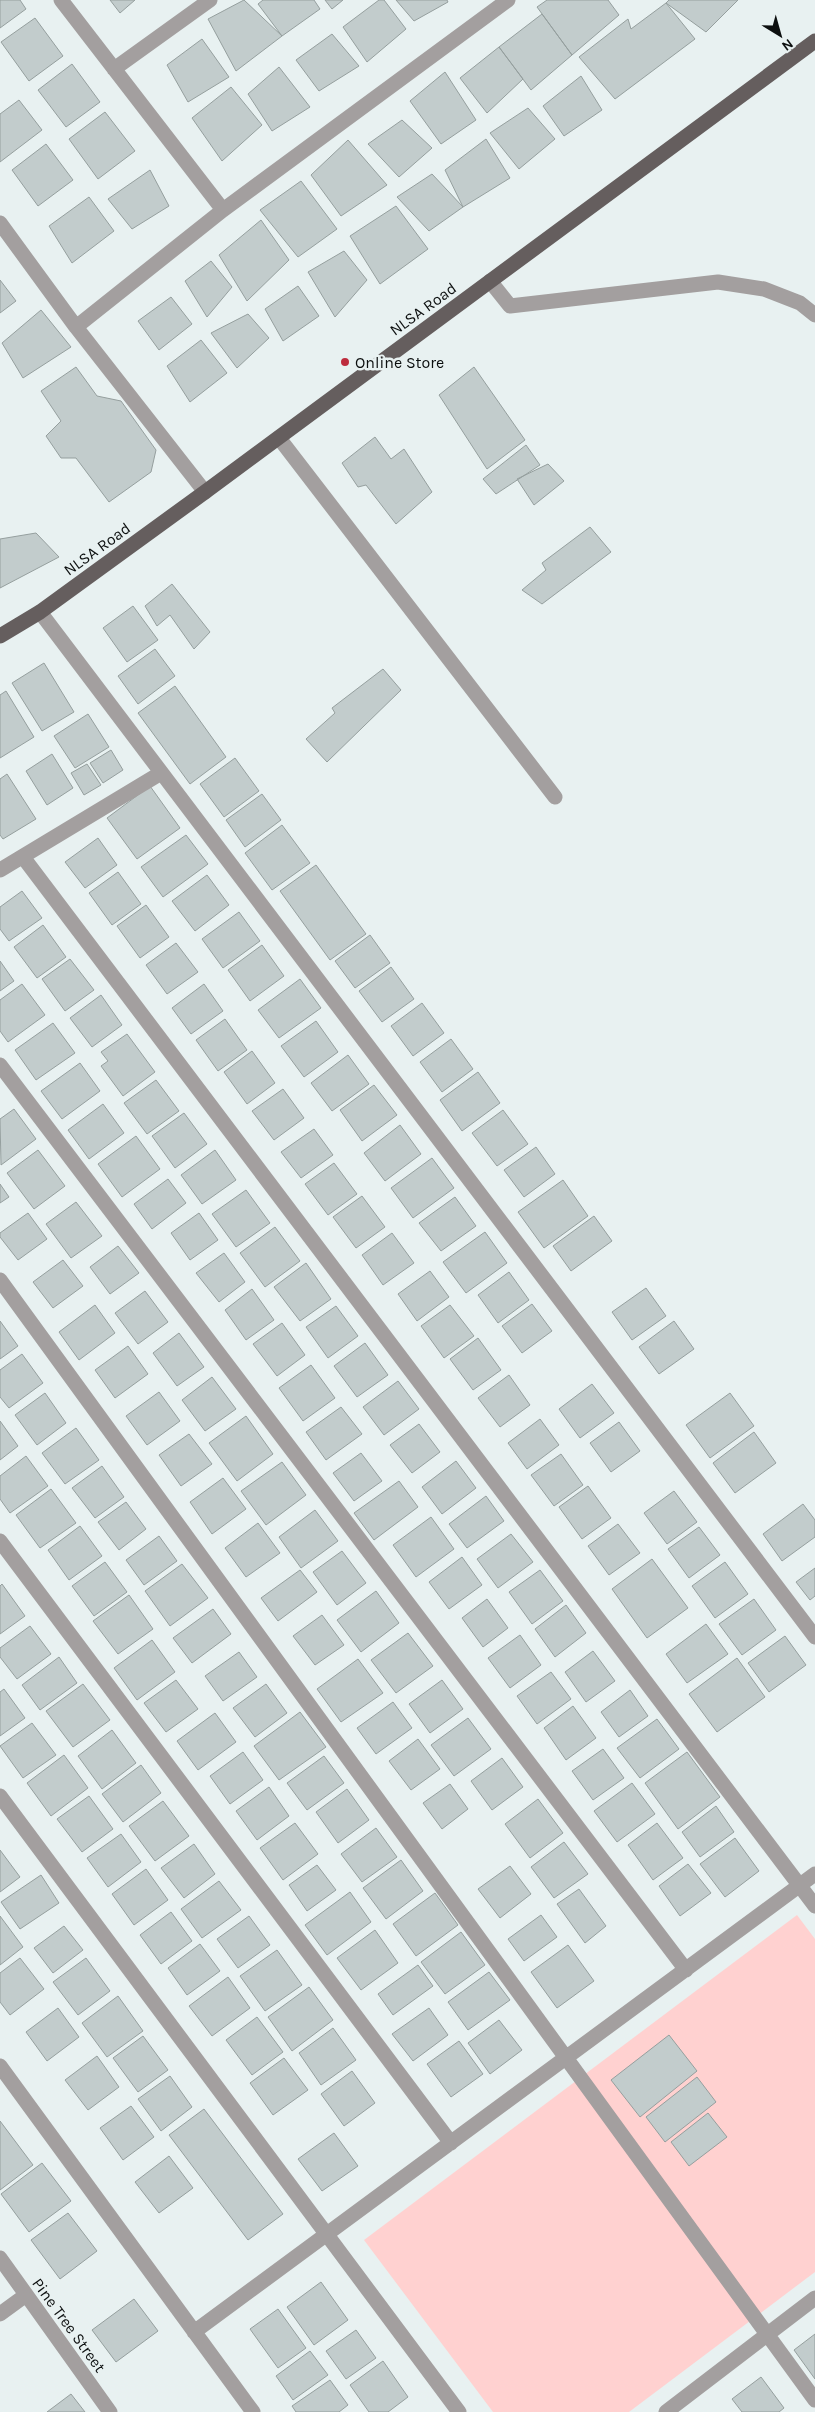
<svg xmlns="http://www.w3.org/2000/svg" width="815" height="2412" viewBox="0 0 815 2412" font-family="Karla,sans-serif">
<style>
.green{fill:#ffd1d0}
.building{fill:#c2cccc;stroke:#959f9e}
.lines{fill:none;stroke-linecap:round;stroke-linejoin:round}
.minor{stroke:#a39f9f;stroke-width:15}
.major{stroke:#655e5e;stroke-width:15}
.poi-dot{fill:#bd2c3d;stroke:#e8f1f1;stroke-width:2}
.labels{text-anchor:middle;dominant-baseline:central;stroke-width:5;stroke-linejoin:round;paint-order:stroke}
.street-label{font-size:16px;fill:#0c0f0f;stroke:#e8f1f1}
.poi-label{font-size:16px;fill:#0c0f0f;stroke:#e8f1f1;text-anchor:start}
</style>
<rect width="100%" height="100%" fill="#e8f1f1"/>
<path class="green" d="M797 1915 815 1939V2272L629 2412H493L364 2240Z"/>
<path class="building" d="M0 0H20L26 9 0 28Z
M110 0H135L120 13Z
M244 0 282 36 236 71 208 19Z
M263 0H314L320 9 282 36 258 4Z
M325 0H343L332 9Z
M379 0H384L406 29 367 62 343 27Z
M396 0H447L448 2 414 21Z
M547 0H608L619 15 572 55 537 7Z
M669 0H738L706 32 666 3Z
M666 3 695 39 615 99 579 57 628 19 631 29Z
M542 14 572 55 531 90 499 47Z
M35 18 63 56 29 81 1 42Z
M332 34 359 66 319 91 296 60Z
M202 39 229 77 188 102 167 65Z
M499 47 523 79 487 113 460 78Z
M72 64 100 102 66 127 38 90Z
M279 67 310 107 272 131 248 94Z
M445 72 476 120 441 144 410 101Z
M581 76 602 110 564 136 543 106Z
M231 87 262 125 222 161 192 118Z
M19 100 42 130 0 162V114Z
M528 108 555 139 519 169 490 133Z
M105 112 135 151 98 179 69 139Z
M402 120 432 148 399 177 368 144Z
M486 139 510 178 463 207 445 170Z
M348 140 387 185 341 216 311 175Z
M46 144 73 180 38 206 12 170Z
M150 170 169 206 132 229 108 199Z
M432 174 463 207 429 231 397 197Z
M301 181 337 229 298 257 260 210Z
M89 197 114 231 72 263 49 226Z
M396 206 428 249 380 284 350 236Z
M261 220 289 260 247 301 219 255Z
M344 251 367 280 335 317 308 272Z
M211 261 232 287 207 317 185 281Z
M0 280 16 301 0 313Z
M298 286 319 316 283 341 265 309Z
M171 297 192 324 159 350 138 321Z
M41 310 71 347 23 378 2 343Z
M248 314 269 338 237 368 211 333Z
M201 340 227 373 190 402 167 366Z
M76 367 97 396 121 401 156 450 151 472 109 502 76 458H61L46 436 61 421 41 391Z
M474 367 525 440 487 469 439 395Z
M375 437 391 459 404 449 432 492 396 524 366 485 358 487 342 463Z
M526 445 540 465 496 494 483 479Z
M548 464 564 481 534 505 517 479Z
M590 527 611 552 542 604 522 590 546 570 542 563Z
M36 533 59 557 0 588V539Z
M172 584 210 632 194 649 170 615 157 626 145 606Z
M133 606 158 640 127 662 103 628Z
M155 649 175 676 138 704 118 676Z
M44 663 74 712 42 731 12 683Z
M383 669 401 690 327 762 306 739 335 713 332 708Z
M175 686 226 757 190 784 138 713Z
M6 691 34 737 0 758V695Z
M88 714 109 747 75 768 54 736Z
M111 750 123 770 103 783 90 763Z
M52 754 73 788 47 805 26 771Z
M235 758 259 791 224 817 200 784Z
M87 764 101 785 84 795 71 773Z
M7 774 36 819 3 839 0 835V779Z
M150 786 180 828 137 859 107 818Z
M262 794 281 820 245 847 226 820Z
M282 825 310 863 272 890 245 853Z
M186 835 208 864 163 897 141 867Z
M98 838 117 865 85 888 65 862Z
M316 865 366 934 330 960 280 891Z
M118 872 141 904 112 925 89 893Z
M207 875 229 905 195 931 172 901Z
M22 891 42 918 9 941 0 929V907Z
M146 905 169 937 140 958 117 926Z
M239 912 260 941 223 968 202 939Z
M43 925 66 957 37 978 14 947Z
M370 935 390 963 355 988 335 961Z
M176 943 198 972 167 994 146 965Z
M262 945 284 976 250 1001 228 970Z
M70 959 94 990 65 1011 42 979Z
M0 961 14 981 0 991Z
M391 967 414 999 382 1022 359 991Z
M300 979 321 1008 279 1038 258 1010Z
M22 984 45 1015 8 1042 0 1031V1000Z
M204 984 223 1011 191 1034 172 1008Z
M101 995 122 1025 92 1047 70 1018Z
M422 1003 444 1033 413 1056 391 1026Z
M225 1019 247 1050 218 1071 196 1040Z
M316 1021 338 1052 304 1077 281 1046Z
M53 1023 75 1053 36 1080 15 1050Z
M127 1034 155 1072 123 1096 101 1066 108 1061 101 1052Z
M451 1039 473 1069 442 1092 420 1062Z
M252 1051 275 1083 247 1104 224 1072Z
M348 1055 369 1084 332 1111 311 1083Z
M80 1063 100 1091 62 1119 41 1091Z
M478 1072 500 1103 462 1131 440 1100Z
M156 1080 179 1111 147 1134 124 1103Z
M374 1085 397 1115 362 1141 340 1110Z
M283 1089 304 1118 274 1140 252 1111Z
M103 1104 124 1133 89 1159 68 1130Z
M14 1109 36 1139 1 1165 0 1119Z
M503 1110 528 1144 497 1166 472 1133Z
M184 1113 207 1144 175 1168 152 1136Z
M400 1125 421 1154 385 1181 364 1153Z
M314 1129 333 1155 301 1178 281 1152Z
M136 1136 160 1169 122 1197 98 1164Z
M536 1147 555 1174 524 1197 504 1170Z
M38 1150 65 1186 34 1209 7 1173Z
M215 1150 236 1180 202 1204 181 1175Z
M432 1158 454 1188 413 1218 391 1188Z
M334 1163 357 1194 328 1215 305 1184Z
M168 1179 186 1203 152 1229 134 1204Z
M563 1180 588 1216 544 1248 518 1212Z
M0 1184 9 1197 0 1203Z
M246 1190 270 1223 236 1247 212 1214Z
M362 1196 385 1227 356 1248 333 1217Z
M455 1197 476 1226 441 1251 419 1223Z
M76 1202 102 1236 71 1258 46 1224Z
M28 1213 47 1239 18 1260 0 1237V1233Z
M199 1213 218 1240 190 1260 171 1233Z
M594 1216 612 1241 571 1271 553 1246Z
M275 1227 300 1261 265 1287 240 1253Z
M485 1232 507 1263 466 1293 443 1262Z
M392 1233 414 1263 383 1285 362 1255Z
M118 1246 139 1273 110 1294 90 1267Z
M224 1253 245 1282 219 1302 196 1273Z
M63 1260 83 1286 53 1308 33 1282Z
M306 1263 331 1299 300 1321 274 1287Z
M430 1271 449 1297 417 1321 398 1294Z
M509 1272 529 1300 498 1323 478 1295Z
M646 1288 666 1316 632 1340 612 1312Z
M252 1289 274 1320 246 1340 225 1310Z
M145 1291 168 1322 138 1344 115 1313Z
M532 1304 552 1331 522 1353 502 1326Z
M95 1305 115 1333 79 1360 59 1332Z
M450 1305 474 1336 444 1358 421 1326Z
M336 1306 358 1336 328 1358 306 1327Z
M0 1321 18 1346 0 1359Z
M674 1321 694 1349 659 1374 639 1347Z
M282 1323 305 1355 277 1376 253 1344Z
M179 1333 204 1367 177 1386 153 1353Z
M478 1338 501 1370 473 1390 450 1359Z
M365 1343 388 1375 357 1397 334 1366Z
M128 1346 148 1374 115 1398 95 1370Z
M22 1354 43 1383 9 1408 0 1397V1370Z
M311 1365 335 1398 303 1421 279 1388Z
M509 1375 530 1405 500 1427 478 1398Z
M212 1377 236 1409 205 1431 182 1400Z
M398 1381 419 1409 384 1435 363 1407Z
M592 1384 614 1413 580 1438 559 1409Z
M159 1392 180 1421 147 1445 126 1416Z
M45 1393 66 1423 37 1445 15 1415Z
M730 1393 754 1426 710 1458 686 1425Z
M341 1407 362 1434 326 1460 306 1432Z
M246 1416 273 1454 237 1481 209 1443Z
M540 1419 559 1445 527 1469 508 1443Z
M0 1421 18 1446 0 1460Z
M619 1422 640 1451 611 1472 590 1443Z
M419 1424 440 1452 412 1473 390 1445Z
M76 1428 99 1460 65 1484 42 1453Z
M754 1432 776 1463 735 1493 713 1463Z
M189 1434 212 1464 181 1486 159 1455Z
M361 1453 382 1481 354 1501 333 1473Z
M561 1454 583 1485 554 1506 531 1475Z
M26 1456 48 1486 10 1513 0 1499V1476Z
M456 1461 476 1488 442 1514 422 1487Z
M282 1462 306 1495 266 1525 241 1491Z
M102 1466 124 1497 95 1518 72 1488Z
M223 1478 246 1509 212 1534 190 1502Z
M399 1481 418 1507 374 1540 354 1513Z
M588 1486 611 1518 582 1539 559 1507Z
M51 1489 76 1523 40 1548 16 1515Z
M674 1491 697 1522 667 1544 644 1513Z
M486 1496 504 1521 467 1548 449 1524Z
M126 1502 146 1529 119 1550 98 1522Z
M803 1504 815 1520V1537L782 1561 763 1534Z
M315 1510 338 1541 301 1568 279 1537Z
M431 1517 454 1549 416 1577 393 1545Z
M258 1523 280 1553 246 1577 225 1548Z
M618 1524 640 1553 609 1575 588 1546Z
M80 1526 102 1556 69 1580 48 1550Z
M699 1527 720 1555 689 1578 668 1549Z
M511 1534 533 1562 498 1588 477 1559Z
M159 1536 177 1561 144 1585 126 1560Z
M342 1551 366 1583 337 1605 313 1572Z
M462 1557 482 1585 449 1609 429 1582Z
M652 1559 688 1608 647 1638 612 1589Z
M105 1562 127 1592 94 1616 72 1586Z
M725 1562 748 1594 715 1618 692 1586Z
M182 1564 208 1598 170 1626 145 1591Z
M815 1568V1596L810 1600 796 1582Z
M300 1570 317 1592 278 1621 261 1598Z
M540 1570 563 1601 532 1624 509 1592Z
M2 1584 25 1616 0 1634V1586Z
M376 1591 399 1623 361 1652 337 1620Z
M129 1595 153 1629 118 1654 93 1621Z
M487 1599 508 1628 483 1647 462 1618Z
M754 1599 776 1630 742 1655 719 1624Z
M566 1605 586 1633 555 1657 535 1629Z
M213 1609 231 1634 192 1663 173 1638Z
M322 1615 344 1645 315 1665 293 1636Z
M706 1624 728 1654 687 1683 666 1654Z
M30 1626 51 1654 17 1679 0 1657V1648Z
M408 1633 433 1666 396 1693 371 1660Z
M520 1635 541 1665 510 1688 488 1658Z
M785 1636 806 1665 769 1692 748 1663Z
M152 1640 175 1672 137 1700 114 1668Z
M593 1651 615 1681 586 1702 565 1672Z
M239 1652 257 1677 223 1701 205 1676Z
M59 1657 77 1683 40 1710 22 1685Z
M737 1658 765 1697 717 1732 689 1694Z
M358 1659 383 1693 341 1722 317 1689Z
M551 1672 571 1699 537 1724 517 1696Z
M176 1680 198 1709 166 1732 144 1703Z
M442 1680 463 1709 430 1733 409 1704Z
M83 1684 110 1720 73 1747 46 1711Z
M266 1684 287 1713 255 1737 233 1708Z
M4 1689 25 1718 0 1736V1692Z
M630 1690 648 1716 619 1737 601 1712Z
M393 1702 412 1728 376 1754 357 1728Z
M573 1706 596 1738 566 1760 544 1728Z
M300 1712 326 1747 279 1780 254 1746Z
M215 1713 236 1742 198 1770 177 1741Z
M468 1718 491 1749 454 1776 431 1745Z
M657 1719 679 1749 640 1778 617 1748Z
M32 1723 56 1755 23 1778 0 1746Z
M112 1730 136 1763 102 1789 78 1756Z
M418 1739 440 1769 411 1790 389 1761Z
M603 1749 624 1778 593 1800 572 1771Z
M243 1752 263 1780 230 1804 210 1776Z
M687 1752 720 1797 678 1829 645 1783Z
M64 1755 88 1788 51 1816 27 1783Z
M324 1756 344 1783 307 1810 287 1783Z
M502 1758 523 1787 492 1810 471 1781Z
M141 1765 161 1793 123 1822 102 1794Z
M632 1783 655 1814 617 1842 594 1811Z
M450 1784 468 1809 442 1829 423 1803Z
M269 1787 289 1816 257 1840 236 1811Z
M347 1789 369 1820 338 1843 316 1812Z
M89 1796 113 1829 82 1852 57 1819Z
M538 1799 563 1833 530 1858 505 1824Z
M163 1801 189 1836 155 1861 129 1826Z
M716 1806 734 1832 700 1857 682 1832Z
M295 1823 318 1854 283 1880 260 1848Z
M657 1823 683 1858 653 1880 628 1845Z
M376 1828 397 1857 362 1882 341 1854Z
M121 1834 141 1862 108 1887 87 1858Z
M735 1838 759 1871 725 1897 700 1864Z
M564 1842 588 1874 554 1898 531 1867Z
M194 1844 215 1874 184 1898 161 1868Z
M0 1850 20 1877 0 1892Z
M401 1860 423 1891 386 1919 363 1888Z
M688 1864 711 1893 680 1916 659 1886Z
M317 1865 336 1890 307 1911 289 1885Z
M510 1866 531 1894 500 1918 478 1889Z
M146 1869 168 1900 134 1925 112 1894Z
M41 1875 59 1903 20 1929 1 1902Z
M219 1881 241 1910 202 1938 181 1909Z
M579 1889 606 1926 585 1943 557 1904Z
M350 1892 371 1922 327 1955 305 1925Z
M435 1893 458 1925 416 1956 393 1924Z
M171 1912 192 1941 161 1964 140 1935Z
M541 1915 557 1937 524 1961 508 1939Z
M0 1916 23 1947 0 1965Z
M249 1916 270 1945 238 1968 217 1939Z
M64 1926 83 1950 53 1973 34 1948Z
M375 1930 398 1963 361 1990 337 1958Z
M461 1932 485 1965 445 1994 421 1962Z
M200 1944 220 1971 187 1995 168 1968Z
M568 1945 594 1981 557 2008 531 1972Z
M277 1950 302 1985 265 2011 240 1976Z
M20 1958 44 1989 10 2015 0 2002V1973Z
M86 1958 110 1991 78 2015 53 1982Z
M418 1965 433 1986 393 2015 378 1994Z
M489 1972 510 2000 468 2030 448 2002Z
M228 1977 250 2008 212 2036 189 2006Z
M309 1987 333 2020 292 2051 268 2017Z
M118 1996 143 2031 107 2057 82 2023Z
M58 2008 79 2037 47 2061 26 2032Z
M429 2008 448 2035 413 2061 392 2034Z
M257 2017 283 2052 252 2075 226 2040Z
M499 2020 522 2050 490 2074 468 2043Z
M333 2028 356 2060 321 2085 299 2053Z
M669 2035 697 2071 640 2117 611 2080Z
M143 2036 168 2070 138 2092 113 2058Z
M459 2041 483 2074 451 2097 427 2064Z
M97 2056 119 2087 88 2110 65 2080Z
M284 2058 308 2090 273 2115 250 2083Z
M352 2071 375 2103 344 2126 321 2094Z
M170 2076 192 2107 161 2131 138 2099Z
M697 2077 716 2102 665 2142 646 2117Z
M131 2106 154 2137 123 2160 100 2128Z
M204 2109 283 2214 248 2240 169 2135Z
M708 2113 727 2137 689 2166 671 2142Z
M0 2121 33 2165 0 2190Z
M334 2133 358 2166 322 2191 298 2159Z
M169 2156 193 2188 159 2213 135 2182Z
M42 2163 71 2201 29 2232 1 2194Z
M68 2213 97 2251 60 2279 31 2240Z
M321 2282 348 2320 314 2345 287 2307Z
M134 2299 158 2331 116 2362 92 2330Z
M278 2309 306 2348 278 2368 250 2329Z
M356 2330 376 2358 346 2379 326 2351Z
M815 2334V2379L794 2350Z
M310 2351 328 2375 293 2400 276 2376Z
M383 2361 408 2397 388 2412H369L350 2385Z
M761 2377 784 2408 779 2412H742L732 2399Z
M330 2380 348 2405 339 2412H296L292 2406Z
M71 2394 85 2412H47Z"/>
<g class="lines">
<path class="minor" d="M61 0 223 210
M114 69 210 0
M0 223 76 327 205 492
M490 281 510 306 718 282 764 289 800 303 815 315
M76 327 223 210 508 0
M279 438 555 797
M40 612 815 1637
M23 857 815 1906
M0 870 161 773
M0 1065 686 1970
M0 1280 815 2400
M0 1541 451 2143
M0 1796 459 2412
M0 2066 253 2412
M0 2258 110 2412
M0 2314 26 2295
M194 2332 815 1874
M666 2412 815 2298"/>
<path class="major" d="M0 636 40 612 205 492 815 41"/>
</g>
<circle class="poi-dot" cx="345" cy="362" r="5"/>
<g class="labels">
<g class="street-label">
<text transform="translate(423 309) rotate(-36)">NLSA Road</text>
<text transform="translate(97 549) rotate(-36)">NLSA Road</text>
<text transform="translate(69 2325) rotate(54)">Pine Tree Street</text>
</g>
<g class="poi-label">
<text x="355" y="362">Online Store</text>
</g>
</g>
<g transform="translate(780 35) rotate(143)" stroke="#e8f1f1" stroke-width="4" paint-order="stroke">
<path d="M0-4L9 19L0 12L-9 19Z" fill="#0c0f0f"/>
<text y="-8" font-size="14" font-weight="bold" text-anchor="middle" fill="#0c0f0f">N</text>
</g>
</svg>
